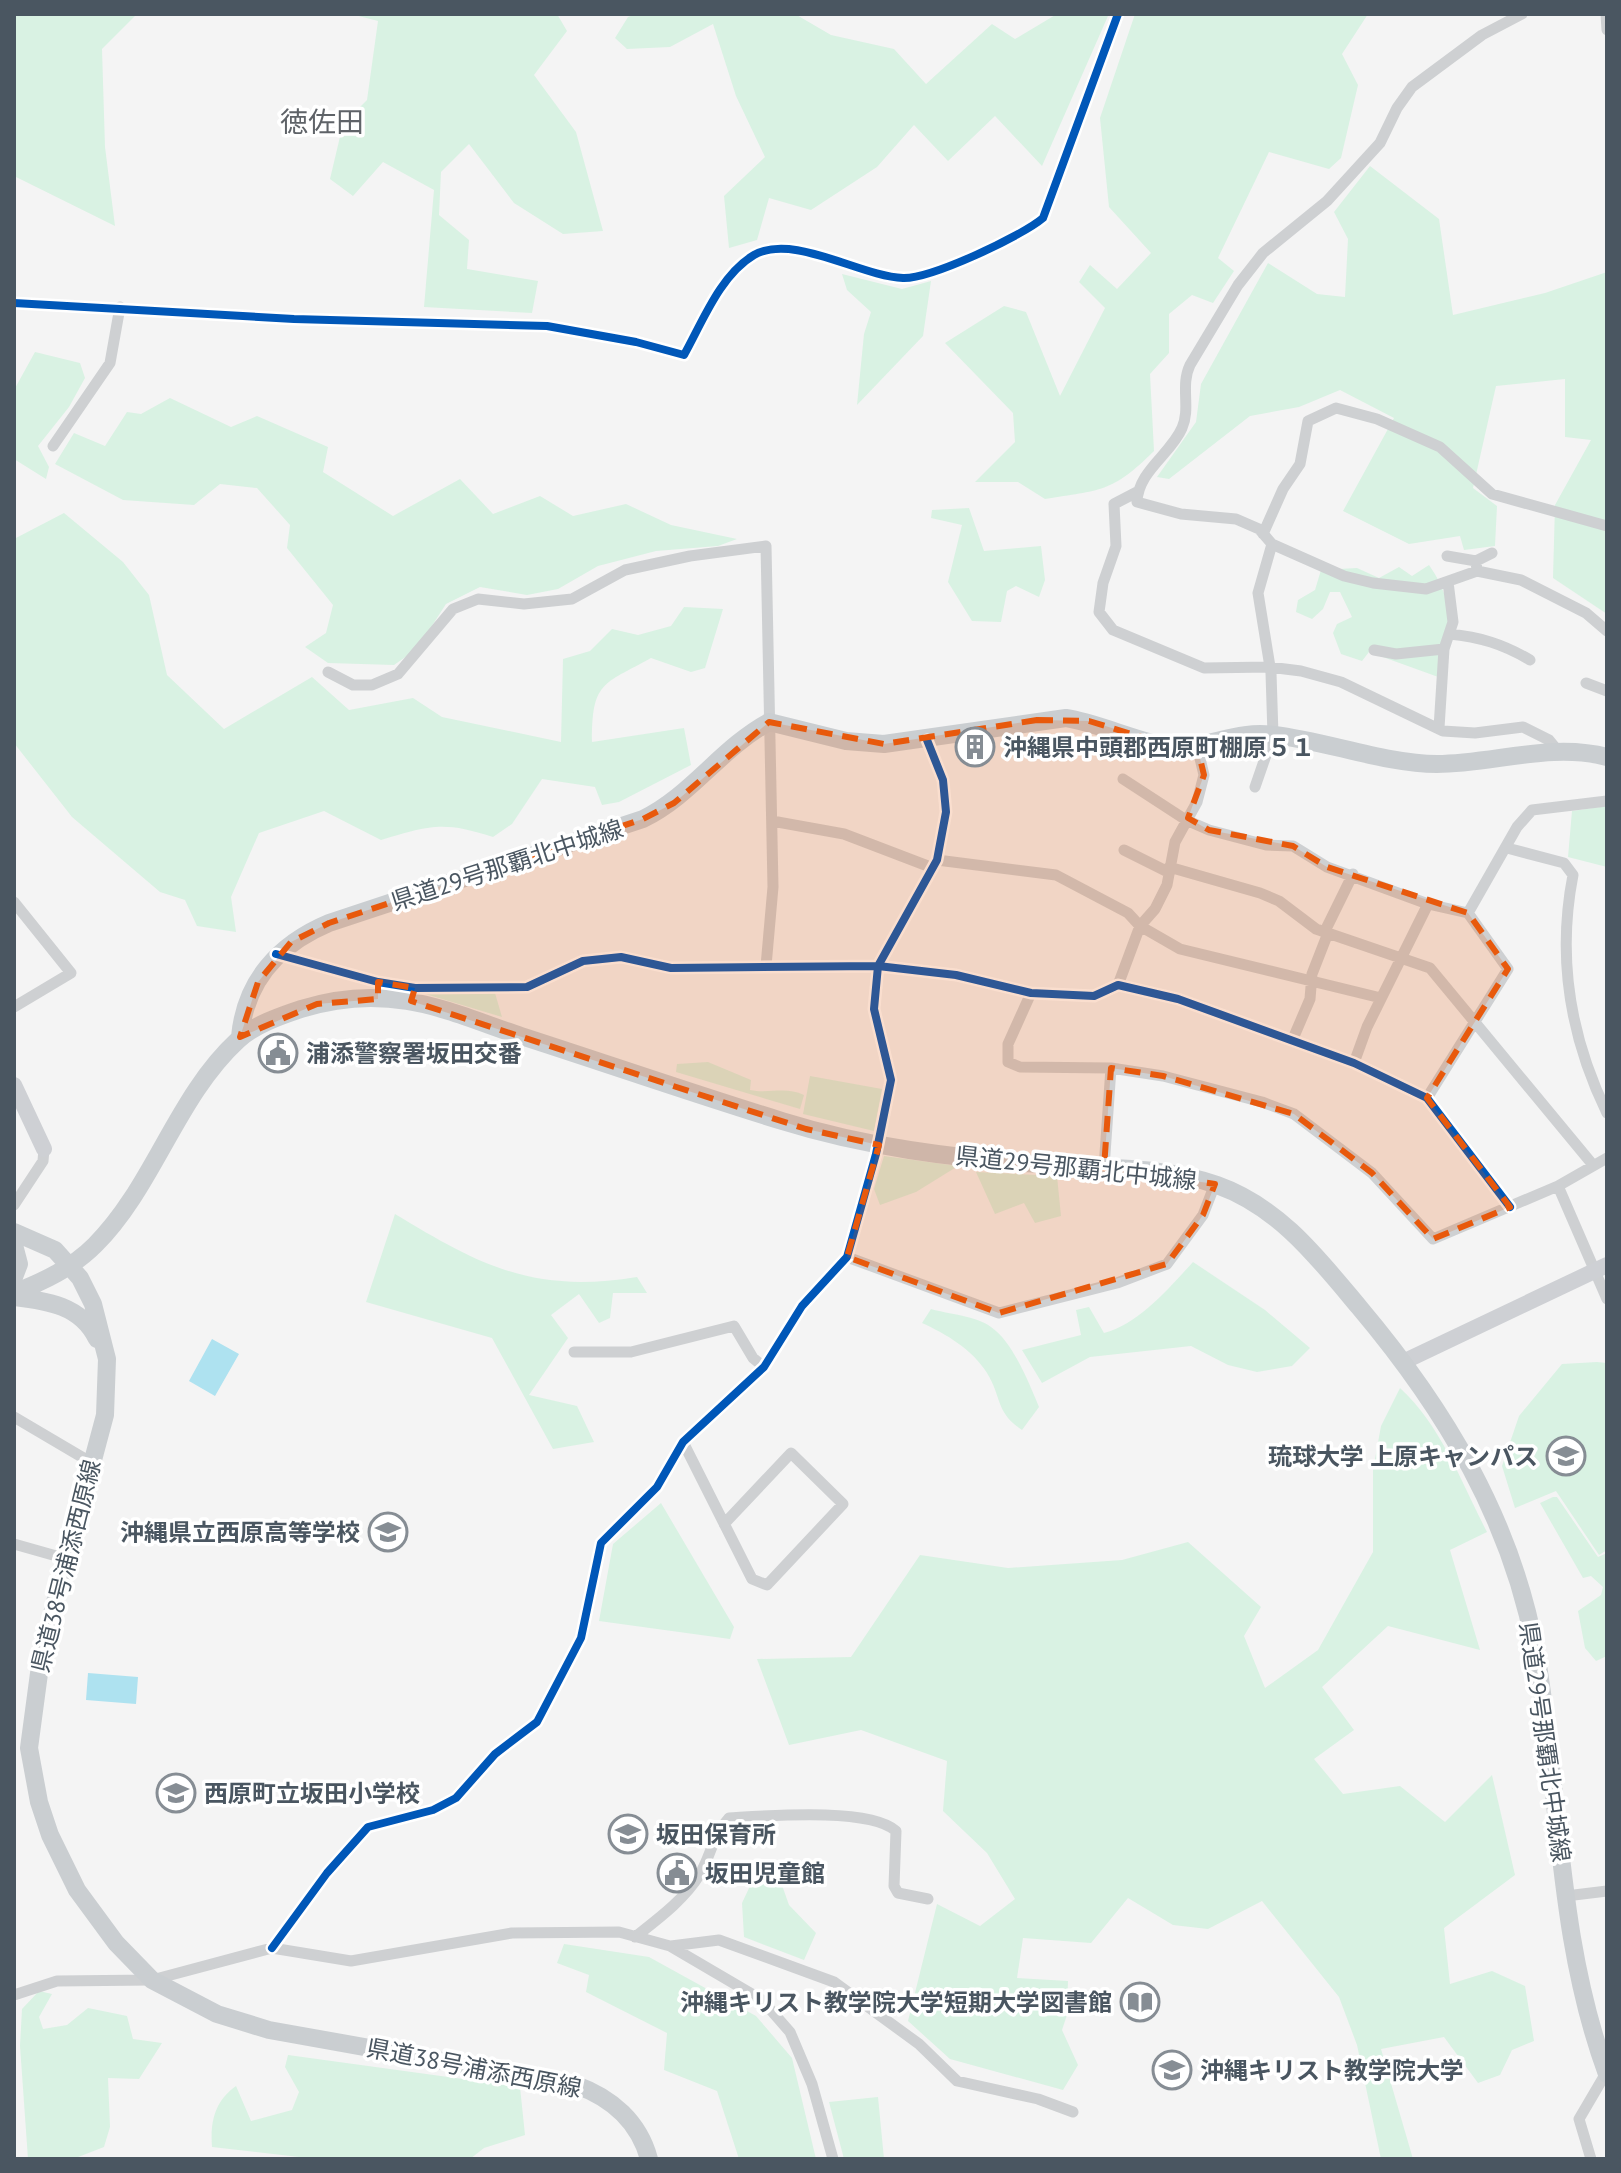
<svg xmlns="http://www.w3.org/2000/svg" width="1621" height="2173" viewBox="0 0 1621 2173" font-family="'PT Sans','Noto Sans JP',sans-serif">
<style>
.green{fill:#d9f2e3}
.water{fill:#aee2f0}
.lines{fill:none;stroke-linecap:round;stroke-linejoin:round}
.street{stroke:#ced0d2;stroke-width:11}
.secondary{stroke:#ced0d4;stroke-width:16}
.primary{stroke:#caced1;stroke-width:18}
.cycleway-casing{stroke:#fff;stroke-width:13}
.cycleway{stroke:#0057b8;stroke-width:8}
.marked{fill:#e8590c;fill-opacity:0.2;stroke:#e8590c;stroke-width:6;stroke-dasharray:16 10;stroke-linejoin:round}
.labels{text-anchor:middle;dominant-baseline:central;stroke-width:7;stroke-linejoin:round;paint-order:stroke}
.poi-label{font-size:24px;font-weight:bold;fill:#4a5661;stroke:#fff;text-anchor:start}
.street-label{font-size:24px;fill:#4a5661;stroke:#fff}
.quarter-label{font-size:28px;fill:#5f6368;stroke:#fff}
</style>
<rect width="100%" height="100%" fill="#f4f4f4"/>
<path class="green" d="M14 14H137L102 49 105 147 115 226 14 176Z
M351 14H557L567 31 534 75 576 132 603 231 563 234 514 203 469 144 441 172 439 215 469 240 467 269 538 281 532 313 424 307 434 190 383 162 353 196 330 179 343 124 367 100 378 21Z
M636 14H795L831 35 894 49 926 84 992 24 1015 39 1057 14 1108 16 1042 166 995 116 948 161 914 125 877 167 811 210 769 198 757 240 729 248 724 196 765 157 736 96 713 24 670 47 627 49 615 38 628 17Z
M1135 14H1368L1342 54 1358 85 1341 158 1329 169 1269 152 1218 258 1234 271 1213 303 1192 295 1169 314V353L1150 374 1154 451C1112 493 1100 490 1045 499L1018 482H975L1015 442 1013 413 945 343 1004 306 1026 312 1060 396 1105 308 1079 282 1090 265 1117 289 1151 253 1109 207 1100 118Z
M1370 166 1439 219 1453 315 1545 293 1607 272V614L1553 578 1555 505 1591 440 1565 437V379L1496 386 1473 488 1497 506 1495 546 1464 550 1460 536 1409 544 1343 511 1394 418 1340 390 1299 407 1250 416 1169 479 1157 477 1196 422 1201 384 1268 263 1317 294 1345 297 1348 239 1334 212Z
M842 274 902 289 931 281 923 336 857 405 864 334 871 312 847 290Z
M35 352 80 363 85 378 69 407 38 446 49 467 46 479 14 459V390Z
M170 398 231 427 257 416 328 447 323 472 393 516 460 479 493 514 540 496 573 516 626 504 671 525 737 539 718 546 656 551 598 566 558 589 527 595 480 587 446 604 417 649 394 665 328 663 305 647 326 633 333 605 287 548 290 525 257 488 220 484 194 505 123 500 55 464 74 433 105 446 127 412 141 414Z
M969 508 984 551 1041 546 1045 580 1039 597 1016 586 1007 591 1001 622 972 621 948 582 962 525 931 518 932 510Z
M64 513 123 562 149 595 167 675 224 729 312 677 349 710 413 698 442 717 561 742 563 659 590 651 612 629 638 635 671 626 684 607 723 609 705 668 691 672 651 658C602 685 592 682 592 742L684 728 691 765 619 802 602 805 595 787 542 779 512 824 493 837C444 821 430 825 381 840L324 811 259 833 231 897 236 932 197 926 185 900 160 892 72 817 14 743V539Z
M1429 565C1458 606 1448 631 1441 678L1369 652 1362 661 1341 654 1333 633 1337 624 1352 617 1340 592H1330L1323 609 1312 619 1296 612 1298 600 1315 590 1321 570 1357 568 1379 578 1399 567 1412 576Z
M1607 806V867L1568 857 1572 811Z
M422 993H495L502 1017Z
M708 1062 751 1080 750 1090C769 1094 786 1086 804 1095L800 1109 676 1072 677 1064Z
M810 1076 882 1089 874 1131 803 1114Z
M884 1156 958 1166 916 1192 880 1205 874 1189Z
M976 1172 1057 1176 1061 1216 1035 1223 1024 1203 995 1214Z
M395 1214C481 1266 534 1294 637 1277L647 1293H613L610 1318 599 1323 579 1294 551 1315 568 1338 529 1395 577 1406 594 1442 553 1449 492 1338 366 1302Z
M1193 1262 1265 1310 1310 1348 1292 1366 1257 1372 1228 1365 1191 1346 1090 1357 1042 1383 1022 1350 1081 1335 1076 1310 1089 1307 1104 1333C1139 1324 1169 1288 1193 1262Z
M931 1309C948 1314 977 1316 991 1327 1013 1342 1029 1383 1039 1407L1022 1430C995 1412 1002 1397 987 1373 972 1349 946 1334 922 1323Z
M1597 1362 1607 1363V1550L1599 1555 1556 1491 1515 1508 1502 1466 1519 1416 1562 1364Z
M1400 1388C1441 1425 1462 1484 1487 1532L1450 1550 1480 1650 1388 1626 1322 1687 1354 1730 1314 1759 1343 1794 1400 1786 1445 1822 1492 1775 1515 1875 1444 1928 1450 1984 1492 1971 1525 1986 1534 2041 1512 2050 1500 2075 1478 2083 1444 2037 1381 2049 1413 2159H1381L1357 2045 1339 1997 1262 1901 1208 1929 1173 1925 1128 1898 1091 1943 1023 1938 1017 1978 1068 1981 1067 2015 1062 2030 1078 2065 1063 2090 950 2059 908 2021 937 1904 980 1926 1015 1899 987 1853 943 1811 947 1761 861 1730 789 1745 757 1659 851 1657 920 1555 1008 1568 1122 1560 1188 1542 1261 1607 1244 1636 1265 1688 1318 1650 1373 1552V1470L1381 1426Z
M1553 1497H1557L1598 1557 1607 1553V1656L1596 1661 1585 1648 1578 1611 1601 1595 1603 1587 1591 1576 1583 1578 1540 1503Z
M661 1503 734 1627 730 1639 599 1621 613 1544Z
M759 1867 777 1871 789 1905 816 1933 804 1960 744 1937 742 1903Z
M564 1944 649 1957 756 2016 792 2058 816 2159H739L717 2091 664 2070 667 2033 586 1992 589 1975 557 1963Z
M39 1991 52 1994 39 2017 43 2029 67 2025 88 2008 127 2016 133 2039 162 2043 139 2079 108 2078 110 2127 104 2147 73 2159H28L20 2046 22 2009Z
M288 2055 520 2087 525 2135 484 2148 470 2159H316L212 2147C210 2121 215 2101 236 2086L251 2121 292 2110 299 2092 285 2067Z
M878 2097 884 2159H844L829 2102Z"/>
<path class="water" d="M212 1339 239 1354 215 1396 189 1381Z
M88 1673 138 1677 136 1704 86 1700Z"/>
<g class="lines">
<path class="street" d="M1522 14 1482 35 1412 87 1397 108 1380 143 1327 201 1263 253 1238 285 1190 365C1180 386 1191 408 1182 428 1171 454 1138 471 1137 502L1181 514 1236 519 1259 529 1272 544 1344 576 1373 583 1426 589 1477 571 1521 580 1586 613 1607 631
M1606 14 1607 30
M14 303 294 319 547 326 636 342 684 355C702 323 720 275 754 255 793 233 860 276 903 278 931 279 1022 236 1043 218L1118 14
M53 446 110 363 120 307
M1137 492 1114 504 1116 546 1103 583 1099 612 1113 630 1204 668 1269 667 1301 671 1341 682 1443 731 1475 733 1523 727 1549 740 1558 751
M1263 534 1283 489 1300 464 1308 421 1336 408 1377 419 1440 447 1492 494 1607 526
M1447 556 1476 561 1477 571
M1476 561 1492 553
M1449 634C1480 637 1503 644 1530 660
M1374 650 1396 654 1444 649
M328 672 353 685H372L398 674 453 609 478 599 524 604 572 599 625 570 690 556 766 546 773 887 766 966
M1586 683 1607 691
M1439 728 1444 649 1453 622 1448 582
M1123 779 1186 820 1209 830 1266 845 1293 846 1327 867 1428 904 1468 913 1508 969 1427 1098
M1255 787 1273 735 1271 673 1258 593 1272 544
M772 821 844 834 933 868
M1507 848 1564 863 1573 875C1557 957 1570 1037 1607 1113
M1124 850 1168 872
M937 860 1056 875 1128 913 1140 926 1180 949 1381 998
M1169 867 1260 893 1279 901 1316 929 1430 968 1593 1165
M14 902 71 973 14 1007
M1468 913 1517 827 1532 810 1607 801
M1325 931 1353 874
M276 954 378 982 415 988 527 987 583 961 621 957 671 968 878 966 956 975 1031 993 1094 996 1118 985 1178 999 1354 1063 1427 1098 1510 1207
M1118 985 1140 926 1155 909 1167 885 1175 842 1197 802 1204 775 1197 746
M1031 993 1008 1044V1062L1020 1067 1111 1068 1163 1076 1262 1102 1294 1114 1372 1173 1433 1239 1558 1186 1607 1158
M1292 1041 1310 999 1312 974 1328 933
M1354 1063 1367 1027 1428 904
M1104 1168 1111 1068
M1558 1186 1607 1299
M14 1205 43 1161 44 1149
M847 1257 999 1313 1117 1283 1167 1264 1203 1215 1215 1184
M574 1352H631L734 1326 753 1358 764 1367
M14 1417 92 1463
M683 1442 752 1579 767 1585 843 1504 791 1453 724 1524
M14 1544 67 1559
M1566 1896 1607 1891
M635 1937C658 1919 685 1899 700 1874 711 1855 713 1835 729 1818 765 1816 870 1807 896 1831L894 1886 898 1893 928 1899
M671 1946 719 1940 834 1982 919 2044 957 2081 1038 2099 1073 2112
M272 1948 327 1873 368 1827 433 1810 456 1798 495 1754 537 1722 581 1638 601 1543 657 1487 683 1442 764 1367 802 1306 847 1257 876 1154 891 1080 874 1009 878 966 937 860 946 812 943 780 927 740
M14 1995 57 1981 152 1980 272 1948 351 1961 512 1933 619 1932 670 1946 762 2000 790 2032 812 2084 833 2159
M1591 2159 1579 2119 1606 2073"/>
<path class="secondary" d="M14 1085 44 1149
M1403 1362 1607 1265"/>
<path class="primary" d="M240 1037C245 981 279 944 329 923L643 819C692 795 721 748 769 722L846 741 884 744 1066 718C1100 723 1149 747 1178 747 1212 747 1237 730 1274 735 1326 741 1386 764 1437 764 1493 764 1551 742 1607 757
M14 1232 55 1250 80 1278 93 1304 107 1359 105 1415 42 1651 29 1748 39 1802 50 1835 77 1890 116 1943 152 1980 217 2014 269 2030 576 2085C612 2098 639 2122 649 2159
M14 1245 19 1264 14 1277
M14 1293C44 1281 72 1268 95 1245 154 1186 176 1097 238 1040 254 1025 280 1016 301 1009 336 998 372 995 407 1001 446 1007 484 1024 521 1036 608 1064 694 1094 782 1121 865 1147 953 1158 1040 1164 1098 1169 1161 1165 1217 1185 1279 1207 1318 1258 1359 1307 1445 1409 1512 1520 1536 1653 1560 1793 1557 1939 1607 2074
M14 1297C47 1301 81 1305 97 1339"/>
<g class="cycleway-casing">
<path id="cycleway" d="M14 303 294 319 547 326 636 342 684 355C702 323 720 275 754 255 793 233 860 276 903 278 931 279 1022 236 1043 218L1118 14
M276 954 378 982 415 988 527 987 583 961 621 957 671 968 878 966 956 975 1031 993 1094 996 1118 985 1178 999 1354 1063 1427 1098 1510 1207
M272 1948 327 1873 368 1827 433 1810 456 1798 495 1754 537 1722 581 1638 601 1543 657 1487 683 1442 764 1367 802 1306 847 1257 876 1154 891 1080 874 1009 878 966 937 860 946 812 943 780 927 740"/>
</g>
<use href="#cycleway" class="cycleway"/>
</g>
<path class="marked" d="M1037 720 1089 721 1174 747 1197 746 1204 775 1188 818 1209 830 1293 846 1327 867 1468 913 1508 969 1427 1098 1510 1207 1433 1239 1372 1173 1294 1114 1163 1076 1111 1068 1104 1168 1215 1184 1203 1215 1167 1264 999 1313 847 1257 879 1145 806 1129 411 1001 415 988 378 982V999L317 1004 240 1037 258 982 291 942 329 923 643 819 674 803 769 722 884 744Z"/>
<defs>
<g id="building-ring" transform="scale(2)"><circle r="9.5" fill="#fff" stroke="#868d94" stroke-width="1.5"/><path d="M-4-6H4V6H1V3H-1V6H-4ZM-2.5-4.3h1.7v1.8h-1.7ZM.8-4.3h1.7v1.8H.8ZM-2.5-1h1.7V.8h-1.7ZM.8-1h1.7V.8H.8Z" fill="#868d94"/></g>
<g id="civic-ring" transform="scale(2)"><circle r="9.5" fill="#fff" stroke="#868d94" stroke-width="1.5"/><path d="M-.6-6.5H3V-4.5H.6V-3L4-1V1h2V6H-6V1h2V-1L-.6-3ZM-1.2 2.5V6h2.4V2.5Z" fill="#868d94"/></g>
<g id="university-ring" transform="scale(2)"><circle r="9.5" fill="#fff" stroke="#868d94" stroke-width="1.5"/><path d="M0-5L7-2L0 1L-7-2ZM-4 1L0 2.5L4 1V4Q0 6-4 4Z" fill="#868d94"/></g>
<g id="school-ring" transform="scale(2)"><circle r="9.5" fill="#fff" stroke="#868d94" stroke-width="1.5"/><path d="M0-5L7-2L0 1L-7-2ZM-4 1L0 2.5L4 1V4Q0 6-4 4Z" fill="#868d94"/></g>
<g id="library-ring" transform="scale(2)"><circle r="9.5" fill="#fff" stroke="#868d94" stroke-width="1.5"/><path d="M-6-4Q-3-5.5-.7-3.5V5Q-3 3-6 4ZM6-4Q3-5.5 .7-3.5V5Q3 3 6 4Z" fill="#868d94"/></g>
</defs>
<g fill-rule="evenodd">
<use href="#building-ring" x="975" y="747"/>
<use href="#civic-ring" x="278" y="1053"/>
<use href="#university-ring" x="1566" y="1456"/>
<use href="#school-ring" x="388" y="1532"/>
<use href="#school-ring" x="176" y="1793"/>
<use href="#school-ring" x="628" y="1834"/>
<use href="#civic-ring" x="677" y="1873"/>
<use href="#library-ring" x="1140" y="2002"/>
<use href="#university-ring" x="1172" y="2070"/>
</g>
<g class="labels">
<g class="poi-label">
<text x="1003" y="747">沖縄県中頭郡西原町棚原５１</text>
<text x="306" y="1053">浦添警察署坂田交番</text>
<text x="1538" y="1456" text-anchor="end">琉球大学 上原キャンパス</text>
<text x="360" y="1532" text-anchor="end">沖縄県立西原高等学校</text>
<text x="204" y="1793">西原町立坂田小学校</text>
<text x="656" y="1834">坂田保育所</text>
<text x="705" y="1873">坂田児童館</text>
<text x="1112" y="2002" text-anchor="end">沖縄キリスト教学院大学短期大学図書館</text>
<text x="1200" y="2070">沖縄キリスト教学院大学</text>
</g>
<g class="street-label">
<text transform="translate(507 865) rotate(-18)">県道29号那覇北中城線</text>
<text transform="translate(1076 1168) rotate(6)">県道29号那覇北中城線</text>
<text transform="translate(66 1566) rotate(-76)">県道38号浦添西原線</text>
<text transform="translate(1545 1742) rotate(82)">県道29号那覇北中城線</text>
<text transform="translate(474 2068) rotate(11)">県道38号浦添西原線</text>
</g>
<g class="quarter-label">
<text x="322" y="121">徳佐田</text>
</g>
</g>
<rect width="1621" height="2173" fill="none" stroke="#4a5661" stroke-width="32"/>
</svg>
